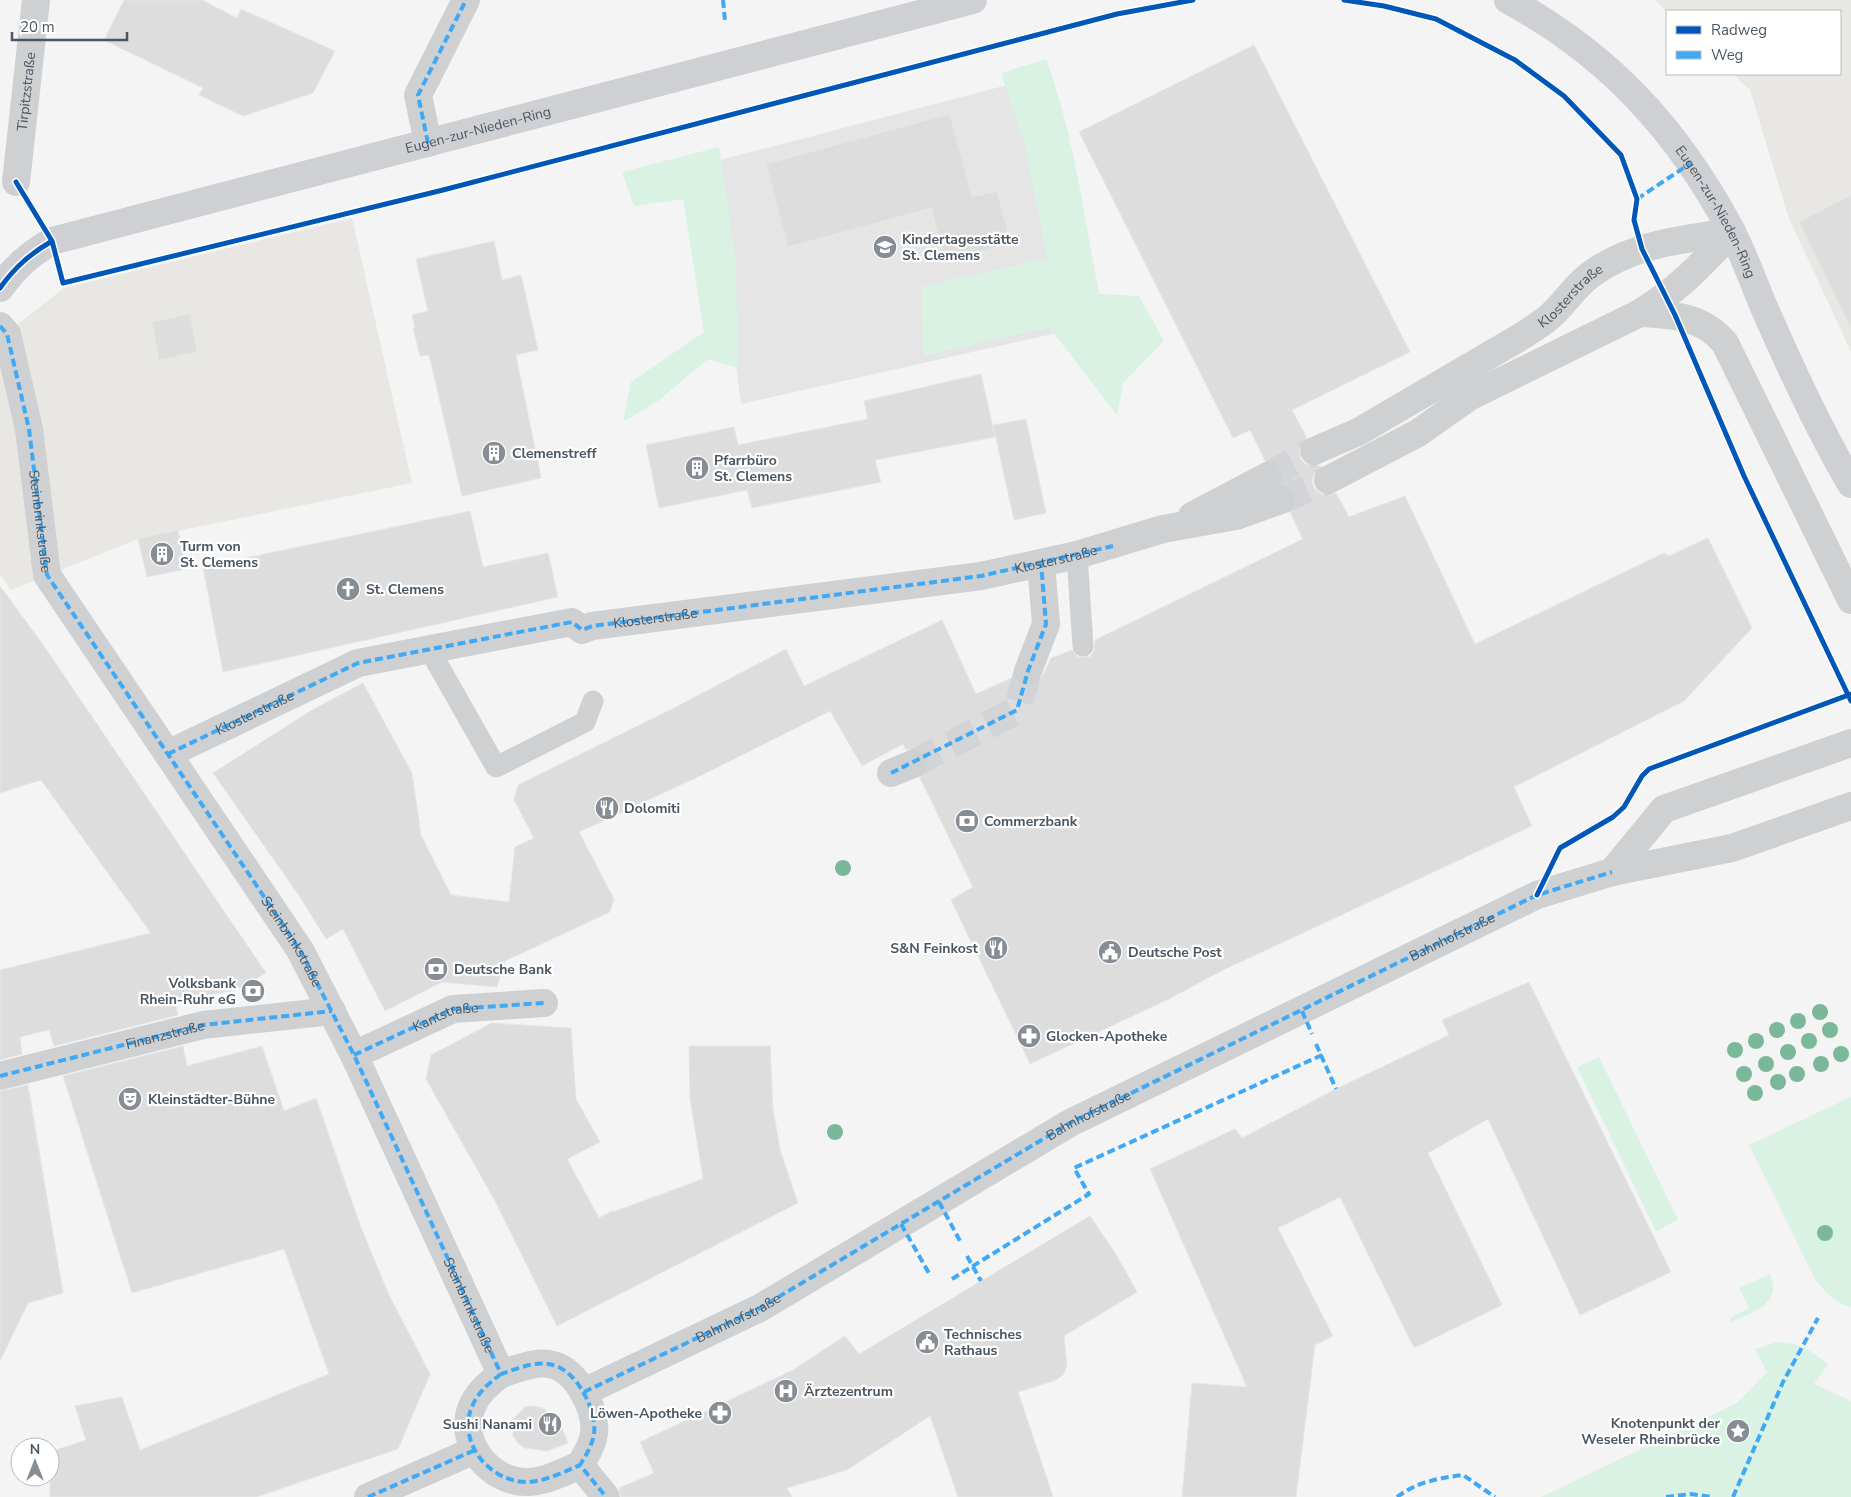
<svg xmlns="http://www.w3.org/2000/svg" width="1851" height="1497" viewBox="0 0 1851 1497" font-family="'Nunito Sans',sans-serif">
<style>
.commercial{fill:#e8e7e3}
.education{fill:#e6e5e6}
.green{fill:#d9f2e3}
.building{fill:#ddddde;stroke:#e5e6e7}
.lines{fill:none;stroke-linecap:round;stroke-linejoin:round}
.pedestrian-tunnel{stroke:#d2d4d7;stroke-width:28;stroke-dasharray:28 14;stroke-linecap:butt}
.minor-tunnel{stroke:#d2d4d7;stroke-width:28;stroke-dasharray:28 14;stroke-linecap:butt}
.service{stroke:#ced0d2;stroke-width:21}
.pedestrian{stroke:#ced0d2;stroke-width:28}
.minor{stroke:#ced0d2;stroke-width:28}
.secondary{stroke:#ced0d4;stroke-width:28}
.quiet{stroke:#3fa9f5;stroke-width:4;stroke-dasharray:8 4;stroke-linecap:butt}
.cycleway-casing{stroke:#fff;stroke-width:8}
.cycleway{stroke:#0057b8;stroke-width:5}
.tree{fill:#7ab899}
.labels{text-anchor:middle;dominant-baseline:central;stroke-width:4.5;stroke-linejoin:round;paint-order:stroke}
.street-label{font-size:14px;fill:#4a5661;stroke:#fff}
.poi-label{font-size:14px;font-weight:bold;fill:#4a5661;stroke:#fff;text-anchor:start}
</style>
<rect width="100%" height="100%" fill="#f4f4f4"/>
<path class="commercial" d="M1655 0H1851V352L1788 216 1750 90 1733 74H1840V11L1667 12Z
M352 218 412 483 138 539 11 590 0 574V338L64 288Z"/>
<path class="education" d="M1015 83 1066 331 741 404 709 163Z"/>
<path class="green" d="M1046 59C1074 135 1084 215 1099 294L1139 296 1164 341 1123 383 1117 415 1049 327 923 356 921 287 1047 258 1025 145 1001 73Z
M719 147 736 261 738 368 708 359 658 401 623 422 631 382 704 332 683 199 634 206 622 172Z
M1599 1057 1678 1220 1656 1231 1577 1067Z
M1851 1097V1307C1834 1302 1824 1292 1814 1277L1749 1145Z
M1770 1274C1783 1304 1754 1311 1732 1322L1730 1318 1749 1308 1739 1288Z
M1777 1342C1798 1342 1812 1351 1828 1364L1814 1384 1851 1401V1497H1541L1737 1403 1767 1372 1755 1349Z"/>
<path class="building" d="M124 0H202L237 18 241 9 335 51 313 93 243 116 199 95 203 88 104 40Z
M1254 45 1410 352 1292 410 1307 438 1299 449 1300 458 1304 463 1312 466H1322L1315 472 1312 480 1314 488 1320 493 1327 496 1336 493 1349 517 1405 496 1475 644 1664 553 1669 556 1708 538 1752 628 1684 701 1514 787 1532 826 1219 972 1169 999 1030 1064 951 900 973 887 920 778 928 767 927 758 923 752 916 749 906 750 903 744 862 766 830 711 704 774 579 832 614 899 610 912 505 961 497 987 442 982 385 1011 343 929 326 939 300 897 213 773 312 710 363 683 412 773 421 835 451 895 509 902 515 847 534 838 514 800 518 785 674 708 786 649 804 686 942 620 976 694 1014 677 1022 685 1031 686 1037 683 1042 677 1051 658 1072 650 1078 657H1090L1094 651 1095 640 1303 539 1290 512 1296 503V495L1291 488 1281 485 1284 477 1282 468 1276 463 1265 461 1250 430 1233 438 1079 132Z
M950 114 972 197 997 191 1011 243 945 261 931 208 788 247 766 164Z
M1851 195V329L1799 222Z
M494 241 502 280 521 275 538 350 516 355 541 478 462 496 429 355 420 356 413 328H415L412 315 428 311 416 259Z
M190 314 197 352 159 360 152 322Z
M981 374 995 437 875 460 881 482 752 508 747 490 659 508 646 445 734 427 738 445 868 419 864 401Z
M1026 419 1046 513 1014 520 993 425Z
M470 511 483 567 548 553 558 597 223 672 203 567Z
M178 530 186 569 147 577 138 539Z
M0 586 44 646 266 973 236 990 175 1002 178 1015 54 1046 49 1030 20 1037 22 1054 0 1060V970L151 933 41 780 0 793Z
M1529 982 1671 1272 1580 1315 1488 1119 1428 1153 1502 1305 1414 1348 1340 1197 1278 1228 1333 1336 1315 1345 1296 1497H1182L1192 1383 1247 1387 1150 1169 1235 1129 1242 1138 1336 1089 1449 1035 1442 1020Z
M492 1023 571 1028 576 1099 600 1142 567 1159 599 1218 612 1211 613 1212 703 1179 690 1098 689 1046H770L773 1108 780 1150 798 1203 557 1326 494 1199 426 1079 431 1055Z
M183 1046 187 1066 262 1046 284 1111 316 1098 360 1225 389 1295 430 1374 398 1449 256 1497H50V1452L86 1440 75 1406 122 1397 140 1450 329 1374 284 1249 132 1293 63 1076Z
M28 1085 63 1293 28 1303 0 1361V1091Z
M1090 1216 1117 1256 1137 1292 1064 1336 1067 1365 1063 1375 1054 1381 1018 1392 1053 1497H958L930 1416 847 1470 787 1488 792 1497H621L619 1488 654 1473 640 1442 793 1370 845 1336 859 1354Z
M534 1406 542 1408 559 1420 568 1443 547 1451 525 1448 518 1443 513 1436V1419L525 1407Z"/>
<g class="lines">
<path class="pedestrian-tunnel" d="M913 764 1017 710 1028 671"/>
<path class="minor-tunnel" d="M1268 476 1314 451
M1281 500 1328 480"/>
<path class="service" d="M1077 555 1083 646
M429 649 496 767 585 722 593 701"/>
<g class="pedestrian">
<path d="M428 143 418 95 466 0"/>
<path d="M0 326 7 334 29 429 47 575 300 950 354 1055 501 1374C516 1369 537 1360 553 1365 577 1371 597 1410 594 1434 592 1446 586 1455 580 1465L606 1497"/>
<path d="M1028 671 1046 624 1041 563"/>
<path d="M891 773 913 764"/>
<path d="M354 1055 453 1009 544 1003"/>
<path d="M0 1076 203 1025 332 1011"/>
<path d="M501 1374C488 1384 477 1393 471 1409 458 1445 492 1483 528 1482 546 1481 564 1472 580 1465"/>
<path id="s1" d="M584 1392 760 1308 1070 1123 1537 895 1612 872"/>
<path d="M368 1497 475 1450"/>
</g>
<g class="minor">
<path id="s2" d="M16 182 36 0"/>
<path d="M1640 313C1674 315 1702 316 1725 343L1851 600"/>
<path id="s3" d="M1314 451 1358 432 1522 336C1530 331 1539 325 1547 319 1563 306 1574 287 1590 275 1631 244 1684 239 1732 232"/>
<path d="M1328 480 1418 433 1469 397 1640 313C1679 289 1701 265 1732 232"/>
<path d="M1192 516 1268 476"/>
<path id="s4" d="M168 754 358 663 572 622 582 630 592 626 981 576 1077 555 1163 529 1236 516 1281 500"/>
<path d="M1612 872 1664 809 1851 743"/>
<path d="M1612 872 1732 848 1851 806"/>
</g>
<g class="secondary">
<path id="s5" d="M1508 0C1609 55 1677 129 1731 230 1745 257 1755 287 1767 314 1792 371 1819 430 1851 484"/>
<path id="s6" d="M0 288C15 267 30 254 52 241L973 0"/>
</g>
<g class="quiet">
<path d="M723 0 725 21"/>
<path d="M428 143 418 95 466 0"/>
<path d="M1637 199 1691 163"/>
<path id="s7" d="M0 326 7 334 29 429 47 575 300 950 354 1055 501 1374C516 1369 537 1360 553 1365 577 1371 597 1410 594 1434 592 1446 586 1455 580 1465L606 1497"/>
<path d="M168 754 358 663 572 622 582 630 592 626 981 576 1113 546"/>
<path d="M891 773 1017 710 1028 671 1046 624 1041 563"/>
<path d="M1302 1011 1312 1034"/>
<path d="M1316 1044 1336 1089"/>
<path id="s8" d="M354 1055 453 1009 544 1003"/>
<path id="s9" d="M0 1076 203 1025 332 1011"/>
<path d="M939 1202 960 1241"/>
<path d="M901 1224 930 1275"/>
<path d="M967 1256 981 1281"/>
<path d="M952 1279 1089 1194 1074 1168 1322 1055"/>
<path d="M501 1374C488 1384 477 1393 471 1409 458 1445 492 1483 528 1482 546 1481 564 1472 580 1465"/>
<path d="M584 1392 760 1308 1070 1123 1537 895 1612 872"/>
<path d="M368 1497 475 1450"/>
<path d="M1397 1497C1417 1482 1439 1478 1463 1475L1495 1497"/>
<path d="M1666 1497 1691 1494 1712 1497"/>
<path d="M1733 1497 1783 1382 1818 1318"/>
</g>
<g class="cycleway-casing">
<path id="cycleway" d="M1344 0 1384 6 1436 19 1515 60 1564 96 1621 155 1637 199 1634 220 1642 249 1675 315 1744 476 1851 701
M16 182 52 241 63 283 443 190 1117 14 1193 0
M0 288C15 267 30 254 52 241
M1537 895 1560 848 1613 817 1624 807 1642 776 1649 769 1851 694"/>
</g>
<use href="#cycleway" class="cycleway"/>
</g>
<g class="tree">
<circle cx="843" cy="868" r="8"/>
<circle cx="1820" cy="1012" r="8"/>
<circle cx="1798" cy="1021" r="8"/>
<circle cx="1777" cy="1030" r="8"/>
<circle cx="1830" cy="1030" r="8"/>
<circle cx="1756" cy="1041" r="8"/>
<circle cx="1809" cy="1041" r="8"/>
<circle cx="1735" cy="1050" r="8"/>
<circle cx="1788" cy="1052" r="8"/>
<circle cx="1841" cy="1054" r="8"/>
<circle cx="1766" cy="1064" r="8"/>
<circle cx="1821" cy="1064" r="8"/>
<circle cx="1744" cy="1074" r="8"/>
<circle cx="1797" cy="1074" r="8"/>
<circle cx="1778" cy="1082" r="8"/>
<circle cx="1755" cy="1093" r="8"/>
<circle cx="835" cy="1132" r="8"/>
<circle cx="1825" cy="1233" r="8"/>
</g>
<defs>
<g id="school-disc" transform="scale(1.25)"><circle r="9.5" fill="#868d94" stroke="#fff"/><path d="M0-5L7-2L0 1L-7-2ZM-4 1L0 2.5L4 1V4Q0 6-4 4Z" fill="#fff"/></g>
<g id="building-disc" transform="scale(1.25)"><circle r="9.5" fill="#868d94" stroke="#fff"/><path d="M-4-6H4V6H1V3H-1V6H-4ZM-2.5-4.3h1.7v1.8h-1.7ZM.8-4.3h1.7v1.8H.8ZM-2.5-1h1.7V.8h-1.7ZM.8-1h1.7V.8H.8Z" fill="#fff"/></g>
<g id="church-disc" transform="scale(1.25)"><circle r="9.5" fill="#868d94" stroke="#fff"/><path d="M-1.2-6h2.4v3.5h3.3v2.4h-3.3V6h-2.4V-.1h-3.3v-2.4h3.3Z" fill="#fff"/></g>
<g id="restaurant-disc" transform="scale(1.25)"><circle r="9.5" fill="#868d94" stroke="#fff"/><path d="M-5-6h1v4h1v-4h1v4h1v-4h1v5L-1.5 .5V6h-2V.5L-5-1ZM5-6V6H3V1.5H1.5Q1.5-4 5-6Z" fill="#fff"/></g>
<g id="bank-disc" transform="scale(1.25)"><circle r="9.5" fill="#868d94" stroke="#fff"/><path d="M-6-4H6V4H-6ZM0-2.3a2.3 2.3 0 1 0 0 4.6a2.3 2.3 0 1 0 0-4.6Z" fill="#fff"/></g>
<g id="civic-disc" transform="scale(1.25)"><circle r="9.5" fill="#868d94" stroke="#fff"/><path d="M-.6-6.5H3V-4.5H.6V-3L4-1V1h2V6H-6V1h2V-1L-.6-3ZM-1.2 2.5V6h2.4V2.5Z" fill="#fff"/></g>
<g id="pharmacy-disc" transform="scale(1.25)"><circle r="9.5" fill="#868d94" stroke="#fff"/><path d="M-2-6h4v4h4v4h-4v4h-4v-4h-4v-4h4Z" fill="#fff"/></g>
<g id="theatre-disc" transform="scale(1.25)"><circle r="9.5" fill="#868d94" stroke="#fff"/><path d="M-5-5.5Q0-4 5-5.5V0Q5 5 0 6Q-5 5-5 0ZM-3.3-2.5H-1v1.5H-3.3ZM1-2.5H3.3v1.5H1ZM-2.8 1Q0 5.5 2.8 1Z" fill="#fff"/></g>
<g id="hospital-disc" transform="scale(1.25)"><circle r="9.5" fill="#868d94" stroke="#fff"/><path d="M-5-5h3v3.5h4V-5h3V5h-3V1.5h-4V5h-3Z" fill="#fff"/></g>
<g id="sight-disc" transform="scale(1.25)"><circle r="9.5" fill="#868d94" stroke="#fff"/><path d="M0-6L1.8-2.2L6-1.7L2.9 1.2L3.7 5.4L0 3.3L-3.7 5.4L-2.9 1.2L-6-1.7L-1.8-2.2Z" fill="#fff"/></g>
</defs>
<g fill-rule="evenodd">
<use href="#school-disc" x="885" y="247"/>
<use href="#building-disc" x="494" y="453"/>
<use href="#building-disc" x="697" y="468"/>
<use href="#building-disc" x="162" y="554"/>
<use href="#church-disc" x="348" y="589"/>
<use href="#restaurant-disc" x="607" y="808"/>
<use href="#bank-disc" x="967" y="821"/>
<use href="#restaurant-disc" x="996" y="948"/>
<use href="#civic-disc" x="1110" y="952"/>
<use href="#bank-disc" x="436" y="969"/>
<use href="#bank-disc" x="253" y="991"/>
<use href="#pharmacy-disc" x="1029" y="1036"/>
<use href="#theatre-disc" x="130" y="1099"/>
<use href="#civic-disc" x="927" y="1342"/>
<use href="#hospital-disc" x="786" y="1391"/>
<use href="#pharmacy-disc" x="720" y="1413"/>
<use href="#restaurant-disc" x="550" y="1424"/>
<use href="#sight-disc" x="1738" y="1431"/>
</g>
<g class="labels">
<g class="street-label">
<text stroke="none"><textPath href="#s2" startOffset="91">Tirpitzstraße</textPath></text>
<text stroke="none"><textPath href="#s6" startOffset="511">Eugen-zur-Nieden-Ring</textPath></text>
<text stroke="none"><textPath href="#s5" startOffset="302">Eugen-zur-Nieden-Ring</textPath></text>
<text stroke="none"><textPath href="#s3" startOffset="301">Klosterstraße</textPath></text>
<text stroke="none"><textPath href="#s7" startOffset="201">Steinbrinkstraße</textPath></text>
<text stroke="none"><textPath href="#s4" startOffset="921">Klosterstraße</textPath></text>
<text stroke="none"><textPath href="#s4" startOffset="516">Klosterstraße</textPath></text>
<text stroke="none"><textPath href="#s4" startOffset="96">Klosterstraße</textPath></text>
<text stroke="none"><textPath href="#s1" startOffset="981">Bahnhofstraße</textPath></text>
<text stroke="none"><textPath href="#s7" startOffset="696">Steinbrinkstraße</textPath></text>
<text stroke="none"><textPath href="#s8" startOffset="100">Kantstraße</textPath></text>
<text stroke="none"><textPath href="#s9" startOffset="170">Finanzstraße</textPath></text>
<text stroke="none"><textPath href="#s1" startOffset="576">Bahnhofstraße</textPath></text>
<text stroke="none"><textPath href="#s7" startOffset="1101">Steinbrinkstraße</textPath></text>
<text stroke="none"><textPath href="#s1" startOffset="171">Bahnhofstraße</textPath></text>
</g>
<g class="poi-label">
<text x="902" y="239">Kindertagesstätte<tspan x="902" dy="16">St. Clemens</tspan></text>
<text x="512" y="453">Clemenstreff</text>
<text x="714" y="460">Pfarrbüro<tspan x="714" dy="16">St. Clemens</tspan></text>
<text x="180" y="546">Turm von<tspan x="180" dy="16">St. Clemens</tspan></text>
<text x="366" y="589">St. Clemens</text>
<text x="624" y="808">Dolomiti</text>
<text x="984" y="821">Commerzbank</text>
<text x="978" y="948" text-anchor="end">S&amp;N Feinkost</text>
<text x="1128" y="952">Deutsche Post</text>
<text x="454" y="969">Deutsche Bank</text>
<text x="236" y="983" text-anchor="end">Volksbank<tspan x="236" dy="16">Rhein-Ruhr eG</tspan></text>
<text x="1046" y="1036">Glocken-Apotheke</text>
<text x="148" y="1099">Kleinstädter-Bühne</text>
<text x="944" y="1334">Technisches<tspan x="944" dy="16">Rathaus</tspan></text>
<text x="804" y="1391">Ärztezentrum</text>
<text x="702" y="1413" text-anchor="end">Löwen-Apotheke</text>
<text x="1720" y="1423" text-anchor="end">Knotenpunkt der<tspan x="1720" dy="16">Weseler Rheinbrücke</tspan></text>
<text x="532" y="1424" text-anchor="end">Sushi Nanami</text>
</g>
</g>
<rect x="1666" y="10" width="175" height="65" fill="#ffffff" stroke="#b7bbc0"/>
<rect x="1676" y="26" width="25" height="8" fill="#0057b8" stroke="#b7bbc0"/>
<text x="1711" y="35" font-size="15" fill="#4a5661">Radweg</text>
<rect x="1676" y="51" width="25" height="8" fill="#3fa9f5" stroke="#b7bbc0"/>
<text x="1711" y="60" font-size="15" fill="#4a5661">Weg</text>
<g transform="translate(35 1462)"><circle r="24" fill="#ffffff" stroke="#b7bbc0"/>
<path d="M0-4L9 19L0 12L-9 19Z" fill="#868d94"/>
<text y="-8" font-size="14" font-weight="bold" text-anchor="middle" fill="#4a5661">N</text>
</g>
<path d="M12 32v8h115v-8" fill="none" stroke="#4a5661" stroke-width="2.5"/>
<text x="20" y="32" font-size="15" fill="#4a5661" stroke="#ffffff" stroke-width="4" paint-order="stroke">20 m</text>
</svg>
